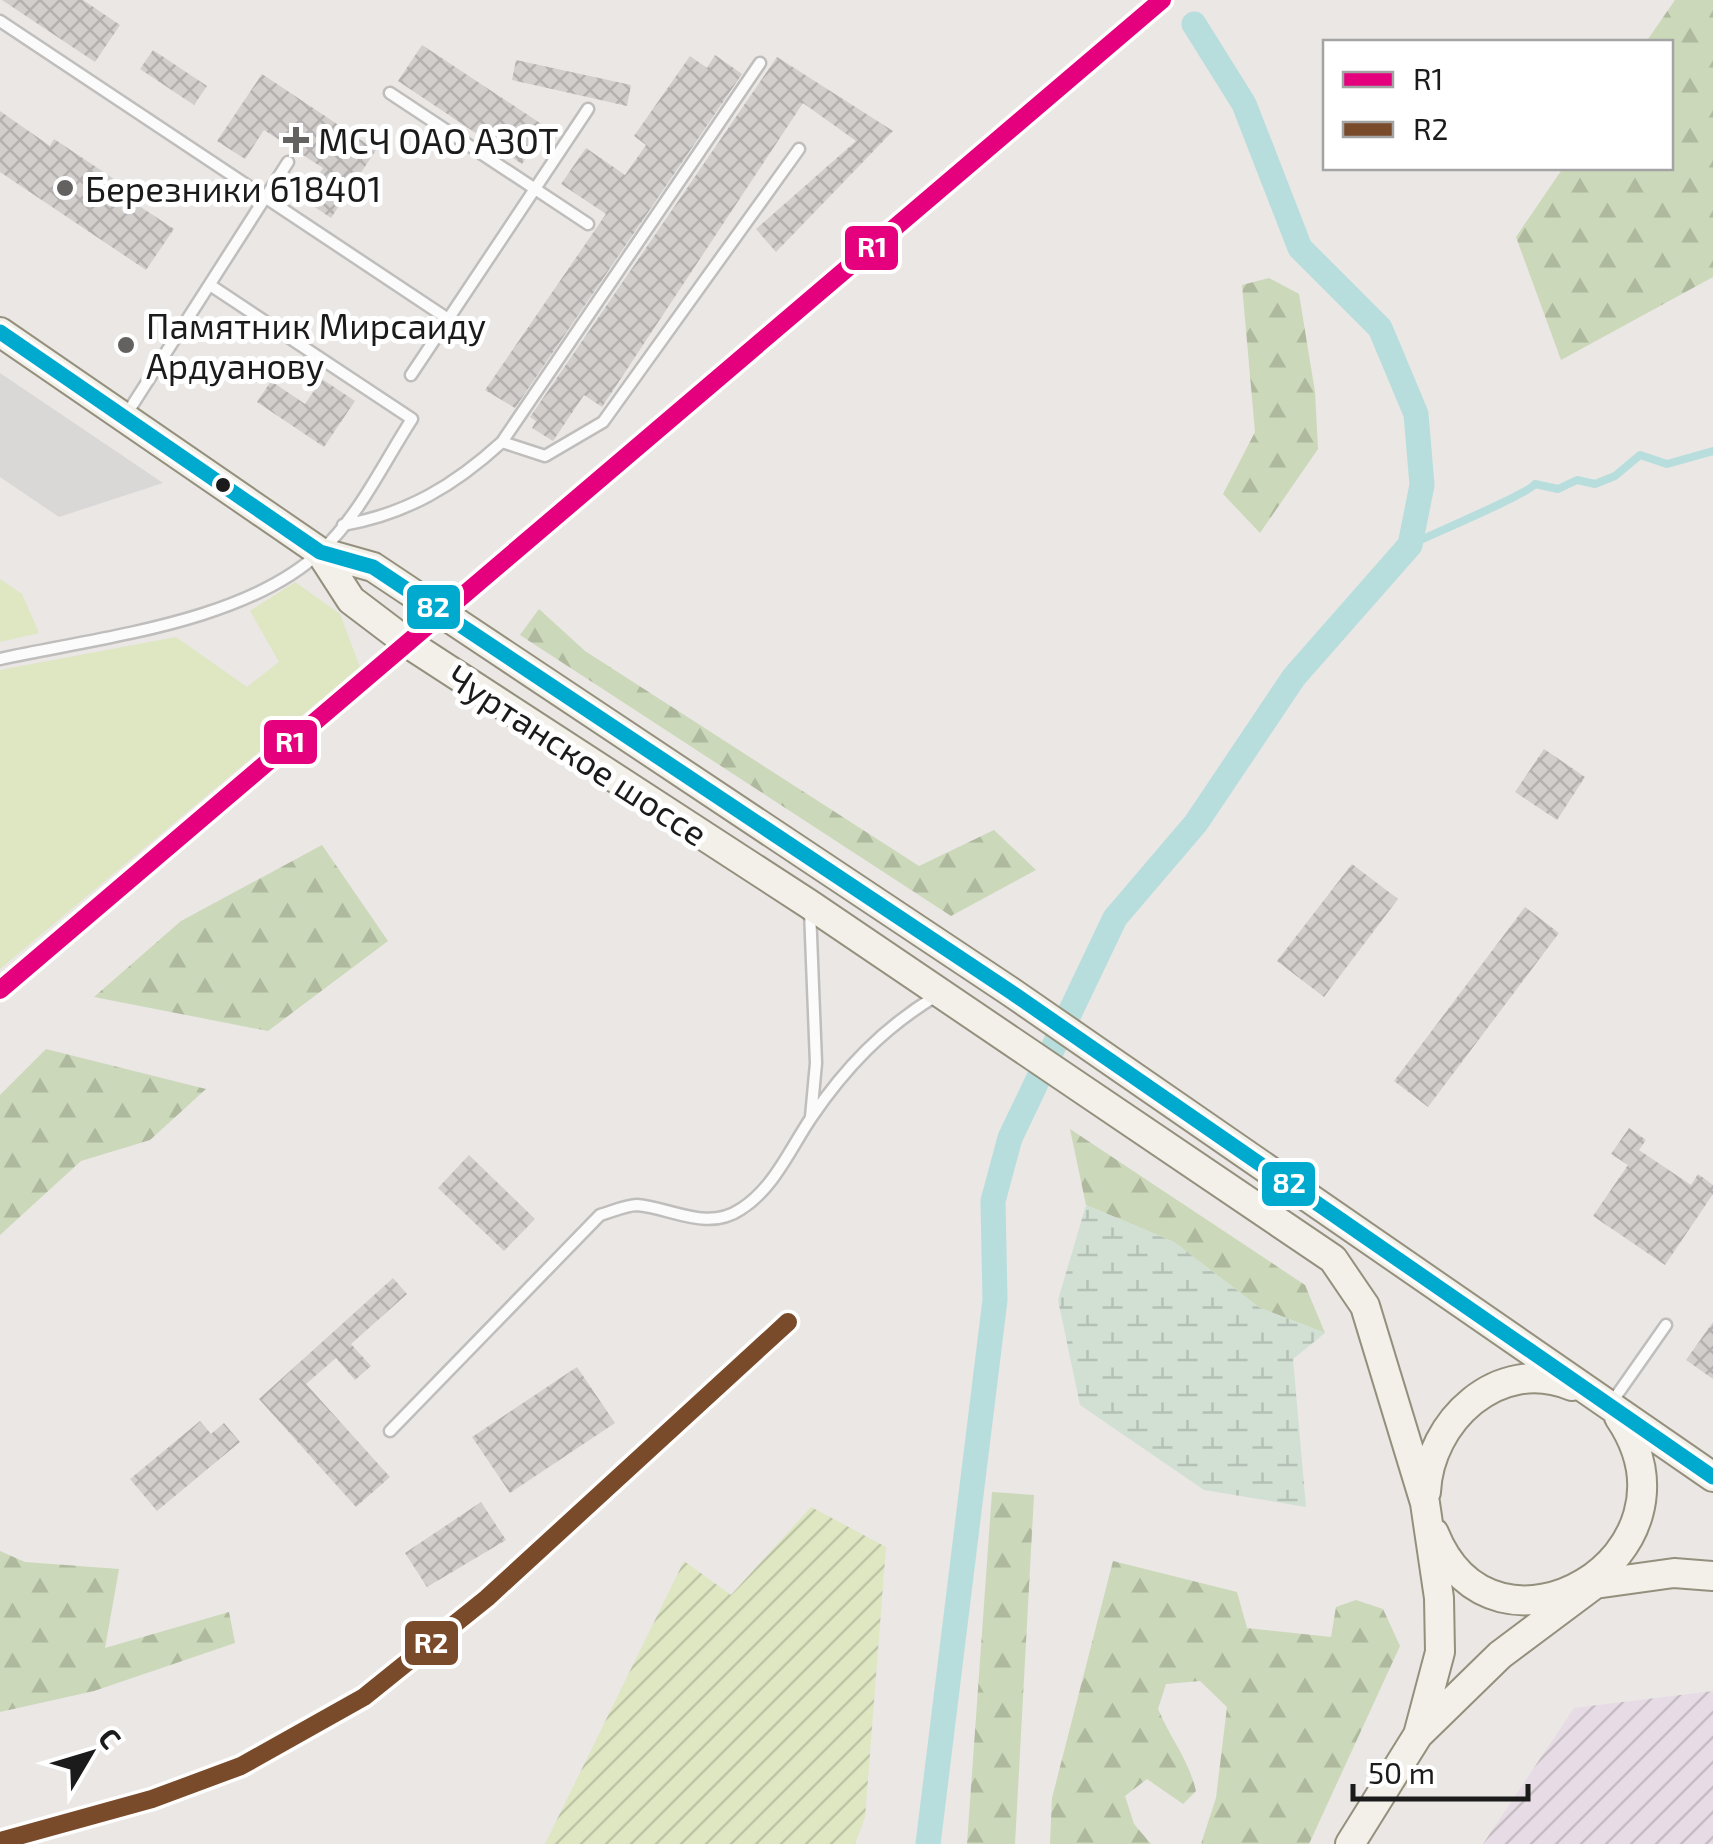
<svg xmlns="http://www.w3.org/2000/svg" width="1713" height="1844" viewBox="0 0 1713 1844" font-family="'Exo 2',sans-serif">
<style>
.industrial{fill:url(#industrial-furrows)}
.grass{fill:#dee7c2}
.forest{fill:url(#forest-firs)}
.wetland{fill:url(#wetland-marsh)}
.garden{fill:url(#garden-furrows)}
.parking{fill:#dad8d7}
.lines{fill:none;stroke-linecap:round;stroke-linejoin:round}
.stream{stroke:#b7dedd;stroke-width:8}
.canal{stroke:#b7dedd;stroke-width:25}
.building{fill:url(#building-cross-hatch)}
.lane-casing{stroke:#bfbebc;stroke-width:15}
.secondary-casing{stroke:#94907d;stroke-width:32}
.lane{stroke:#fcfbfb;stroke-width:10}
.secondary{stroke:#f2f0e9;stroke-width:28}
.bus-1-casing{stroke:#fff;stroke-width:22}
.bus-1{stroke:#00a9ce;stroke-width:15}
.rail-1-casing{stroke:#fff;stroke-width:25}
.rail-2-casing{stroke:#fff;stroke-width:25}
.rail-1{stroke:#e5007d;stroke-width:18}
.rail-2{stroke:#7a4b2a;stroke-width:18}
.poi-dot{fill:#636261;stroke:#fff;stroke-width:4}
.bus-dot{fill:#1b1b1b;stroke:#fff;stroke-width:4}
.labels{text-anchor:middle;dominant-baseline:central;stroke-width:10;stroke-linejoin:round;paint-order:stroke}
.poi-label{font-size:35px;fill:#1b1b1b;stroke:#fff;text-anchor:start}
.street-label{font-size:35px;fill:#1b1b1b;stroke:#fff}
.line-badge{stroke:#fff;stroke-width:4}
.badge-label{font-size:28px;text-anchor:middle;font-weight:bold;fill:#fff}
</style>
<defs>
<pattern id="industrial-furrows" width="10" height="10" patternUnits="userSpaceOnUse" patternTransform="scale(2.5)"><rect width="10" height="10" fill="#e7dce5"/><path d="M-1 1l2-2M0 10L10 0M9 11l2-2" fill="none" stroke="#c6bcc4"/></pattern>
<pattern id="forest-firs" width="22" height="20" patternUnits="userSpaceOnUse" patternTransform="scale(2.5)"><rect width="22" height="20" fill="#cbd8b9"/><path d="M5 1l3.5 6h-7zM16 11l3.5 6h-7z" fill="#aeb99e"/></pattern>
<pattern id="wetland-marsh" width="20" height="14" patternUnits="userSpaceOnUse" patternTransform="scale(2.5)"><rect width="20" height="14" fill="#d2e0d4"/><path d="M1 5h8M5 5V1M11 12h8M15 12V8" fill="none" stroke="#b4c0b5"/></pattern>
<pattern id="garden-furrows" width="10" height="10" patternUnits="userSpaceOnUse" patternTransform="scale(2.5)"><rect width="10" height="10" fill="#dee7c2"/><path d="M-1 1l2-2M0 10L10 0M9 11l2-2" fill="none" stroke="#bec6a6"/></pattern>
<pattern id="building-cross-hatch" width="8" height="8" patternUnits="userSpaceOnUse" patternTransform="scale(2.5)"><rect width="8" height="8" fill="#d2cecc"/><path d="M0 0l8 8M0 8l8-8" fill="none" stroke="#b4b0af"/></pattern>
</defs>
<rect width="100%" height="100%" fill="#eae7e4"/>
<path class="industrial" d="M1713 1691V1844H1483L1574 1708Z"/>
<path class="grass" d="M0 579 22 594 39 633 0 642Z
M295 582 340 614 360 667 0 969V670L176 637 247 687 279 662 250 611Z"/>
<path class="forest" d="M1675 0H1713V277L1561 360 1516 237 1563 168H1670V42H1646Z
M1269 278 1299 294 1315 392 1318 449 1260 533 1223 494 1255 432 1242 285Z
M539 609 585 651 919 866 994 830 1036 870 951 916 520 635Z
M322 845 388 941 268 1031 94 997 181 921Z
M46 1049 206 1089 150 1140 81 1161 0 1235V1095Z
M1070 1129 1305 1285 1325 1333 1260 1308 1174 1242 1086 1205Z
M992 1492 1034 1495 1015 1844H967Z
M0 1551 25 1562 119 1569 105 1648 229 1612 235 1643 94 1691 0 1712Z
M1113 1561 1237 1592 1247 1628 1331 1637 1336 1607 1356 1600 1383 1609 1400 1646 1309 1844H1201L1216 1798 1227 1707 1200 1681 1166 1684 1158 1709C1170 1738 1189 1760 1196 1791L1183 1804 1147 1779 1125 1796 1134 1824 1151 1844H1050L1052 1798Z"/>
<path class="wetland" d="M1086 1205 1174 1242 1260 1308 1325 1333 1293 1359 1306 1507 1204 1490 1080 1405 1058 1300Z"/>
<path class="garden" d="M811 1507 886 1547 865 1817 855 1844H545L684 1561 731 1595Z"/>
<path class="parking" d="M0 373 163 483 59 517 0 477Z"/>
<g class="lines">
<path class="stream" d="M1410 545C1430 535 1528 494 1535 484L1558 489 1577 480 1595 484 1615 476 1640 455 1667 464 1713 451"/>
<path class="canal" d="M928 1844 995 1300 993 1201 1010 1138 1115 918 1196 823 1294 677 1410 545 1422 485 1416 414 1380 328 1300 248 1244 104 1194 24"/>
</g>
<path class="building" d="M2 0H83L120 25 95 62Z
M422 45 546 127 522 164 398 81Z
M153 50 207 86 194 105 140 69Z
M715 55 742 74 515 408 485 390 606 214 561 184 586 148 625 175 646 145 634 136 690 56 707 68Z
M777 57 893 131 776 252 756 229 856 141 803 103 602 407 584 395 553 441 532 428 536 421 530 417Z
M516 60 631 85 627 106 512 80Z
M262 74 376 150 331 218 303 199 323 168 264 130 245 159 217 141Z
M0 111 50 146 54 139 120 183 115 190 174 229 146 270 0 172Z
M322 379 355 401 324 447 257 402 271 381 305 404Z
M1544 749 1585 777 1557 820 1515 792Z
M1352 864 1398 899 1324 997 1277 961Z
M1525 907 1559 933 1428 1107 1394 1081Z
M1629 1128 1646 1140 1639 1150 1691 1185 1698 1174 1713 1185V1194L1665 1265 1593 1216 1628 1165 1611 1154Z
M469 1155 535 1219 504 1251 438 1188Z
M393 1278 407 1294 351 1344 371 1366 355 1380 336 1358 306 1384 390 1477 356 1507 259 1399Z
M1713 1322V1379L1686 1360Z
M577 1367 615 1423 510 1493 472 1437Z
M200 1421 211 1434 224 1423 240 1442 157 1511 130 1479Z
M481 1502 506 1540 427 1587 405 1553Z"/>
<g class="lines">
<g class="lane-casing">
<path id="lane" d="M0 21 448 319
M390 93 588 224
M411 375 588 109
M126 415 288 162
M502 442 760 63
M343 525C407 514 455 485 502 442L545 456 603 422 799 149
M0 659C99 637 245 623 321 551 359 516 384 462 412 419L210 285
M810 910 816 1063 811 1117
M1612 1402 1666 1325
M390 1431 600 1215C611 1212 626 1205 637 1205 672 1208 707 1232 741 1209 774 1188 790 1149 811 1118 845 1068 883 1028 936 996"/>
</g>
<g class="secondary-casing">
<path id="secondary" d="M0 332 320 552 373 567 1011 992 1713 1477
M320 552 351 600 409 644 809 904 1333 1259 1365 1306 1425 1503 1439 1598 1440 1652 1418 1735
M1426 1492C1429 1422 1498 1355 1572 1386
M1434 1533C1494 1683 1713 1555 1619 1417
M1350 1844 1418 1735 1500 1655 1595 1584 1674 1573 1713 1576"/>
</g>
<use href="#lane" class="lane"/>
<use href="#secondary" class="secondary"/>
<g class="bus-1-casing">
<path id="bus-1" d="M0 332 320 552 373 567 1011 992 1713 1477"/>
</g>
<use href="#bus-1" class="bus-1"/>
<g class="rail-1-casing">
<path id="rail-1" d="M0 990 1162 0"/>
</g>
<g class="rail-2-casing">
<path id="rail-2" d="M0 1841 152 1799 241 1766 364 1697 487 1598 788 1322"/>
</g>
<use href="#rail-1" class="rail-1"/>
<use href="#rail-2" class="rail-2"/>
</g>
<g class="poi-dot">
<path d="M291 125h10v10h10v10h-10v10h-10v-10h-10v-10h10z"/>
<circle cx="65" cy="188" r="10"/>
<circle cx="126" cy="345" r="10"/>
</g>
<circle class="bus-dot" cx="223" cy="485" r="9"/>
<g class="labels">
<g class="poi-label">
<text x="318" y="140">МСЧ ОАО АЗОТ</text>
<text x="85" y="188">Березники 618401</text>
<text x="146" y="325">Памятник Мирсаиду<tspan x="146" dy="40">Ардуанову</tspan></text>
</g>
<g class="street-label">
<text transform="translate(578 754) rotate(33)">Чуртанское шоссе</text>
</g>
</g>
<g class="line-badge">
<rect x="843" y="224" width="57" height="48" rx="10" fill="#e5007d"/>
<rect x="405" y="583" width="57" height="48" rx="10" fill="#00a9ce"/>
<rect x="262" y="718" width="57" height="48" rx="10" fill="#e5007d"/>
<rect x="1260" y="1160" width="57" height="48" rx="10" fill="#00a9ce"/>
<rect x="403" y="1619" width="57" height="48" rx="10" fill="#7a4b2a"/>
</g>
<g class="badge-label">
<text x="872" y="257">R1</text>
<text x="433" y="617">82</text>
<text x="290" y="752">R1</text>
<text x="1289" y="1193">82</text>
<text x="431" y="1653">R2</text>
</g>
<rect x="1323" y="40" width="350" height="130" fill="#ffffff" stroke="#a4a4a4" stroke-width="2.5"/>
<rect x="1343" y="72" width="50" height="15" fill="#e5007d" stroke="#a4a4a4" stroke-width="2.5"/>
<text x="1413" y="90" font-size="30" fill="#1b1b1b">R1</text>
<rect x="1343" y="122" width="50" height="15" fill="#7a4b2a" stroke="#a4a4a4" stroke-width="2.5"/>
<text x="1413" y="140" font-size="30" fill="#1b1b1b">R2</text>
<g transform="translate(90 1754) rotate(52)" stroke="#ffffff" stroke-width="8" paint-order="stroke">
<path d="M0-8L18 38L0 25L-18 38Z" fill="#1b1b1b"/>
<text y="-15" font-size="28" font-weight="bold" text-anchor="middle" fill="#1b1b1b">С</text>
</g>
<path d="M1353 1784v15h175v-15" fill="none" stroke="#1b1b1b" stroke-width="5"/>
<text x="1368" y="1784" font-size="30" fill="#1b1b1b" stroke="#ffffff" stroke-width="8" paint-order="stroke">50 m</text>
</svg>
